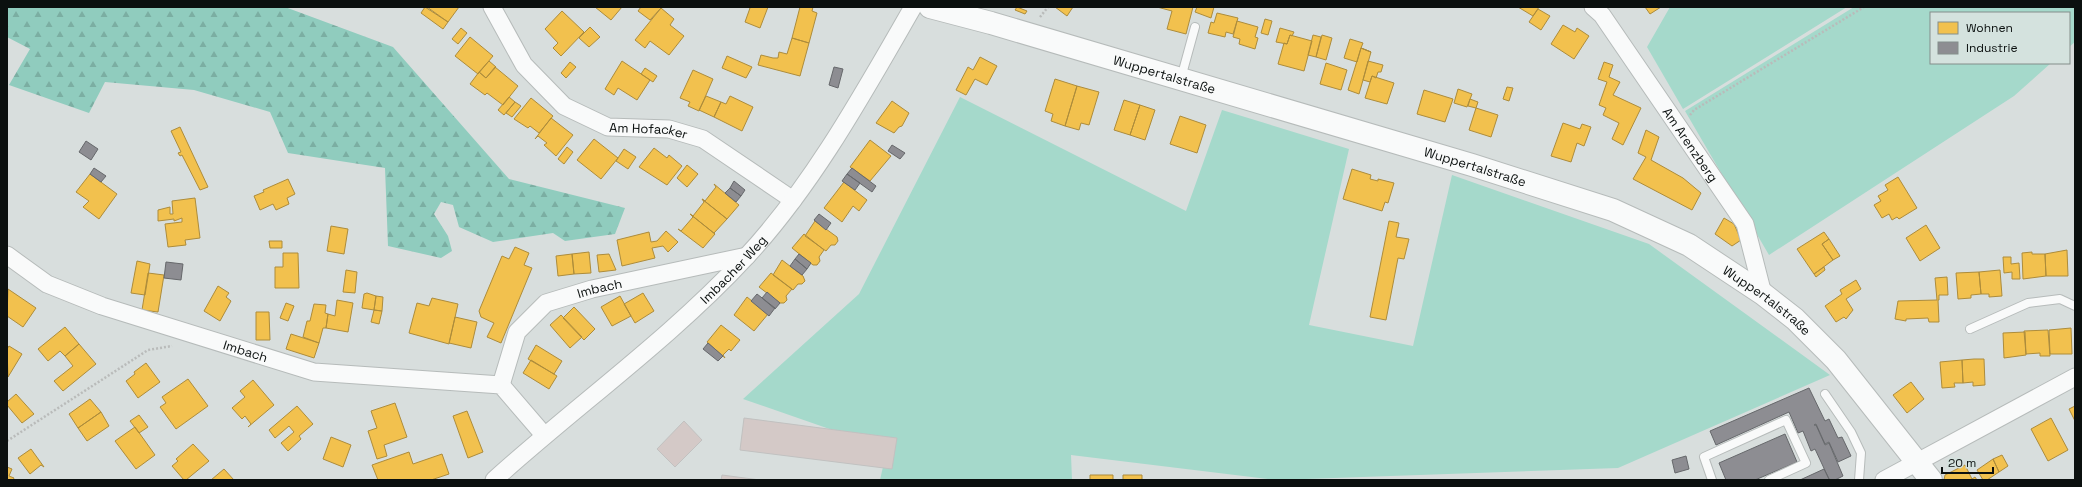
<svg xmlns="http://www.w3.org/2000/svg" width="2082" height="487" viewBox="0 0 2082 487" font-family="'Space Grotesk',sans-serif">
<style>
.grass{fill:#a5d9cb}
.forest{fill:url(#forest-firs)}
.homes{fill:#f2c14e;stroke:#ad8c3b}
.industry{fill:#8d8d92;stroke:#66686b}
.building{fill:#d4c9c7;stroke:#c1c1c0}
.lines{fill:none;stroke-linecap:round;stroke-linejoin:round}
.lane-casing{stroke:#b6bbba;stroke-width:10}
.street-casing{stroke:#b6bbba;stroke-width:19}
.secondary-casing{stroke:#b6bbba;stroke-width:24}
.path{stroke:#b9bbba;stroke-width:2.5;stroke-dasharray:2 2;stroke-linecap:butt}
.lane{stroke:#f9fafa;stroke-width:8}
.street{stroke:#f9fafa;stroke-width:17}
.secondary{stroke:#f9fafa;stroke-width:22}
.labels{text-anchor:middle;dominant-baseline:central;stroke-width:4;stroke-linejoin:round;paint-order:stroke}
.street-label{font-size:13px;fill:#0b100f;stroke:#d4e2de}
</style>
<defs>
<pattern id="forest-firs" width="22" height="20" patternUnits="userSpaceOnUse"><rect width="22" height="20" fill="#90ccbe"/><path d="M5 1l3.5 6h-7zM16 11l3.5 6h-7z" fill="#7baea2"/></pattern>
</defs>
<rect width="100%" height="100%" fill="#d8dedd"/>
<path class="grass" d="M1670 7H1847L1683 109 1647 47Z
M1854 7H2075V42L2069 47V13H1931V63H2051L2014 96 1769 255 1685 111Z
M960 97 1186 211 1222 110 1349 149 1309 325 1413 346 1452 175 1649 244 1830 375 1618 468 1277 480 1071 455 1072 480H880L887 449 743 399 859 294Z"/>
<path class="forest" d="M7 7H285L393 47 509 179 625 208 615 234 565 241 553 233 493 242 459 227 453 205 441 202 434 214 448 236 452 251 441 258 388 246 385 168 288 153 270 112 194 90 105 82 89 113 9 85 30 49 7 37Z"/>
<path class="homes" d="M425 7 448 22 443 29 421 13Z
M427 7H459L448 22Z
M595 7H622L611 20Z
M641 7H660L661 8 650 20 638 11Z
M747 7H768L760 28 745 22 750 8Z
M800 7H813L812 11 817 13 809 43 792 38Z
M1017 7 1027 11 1025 14 1015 10Z
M1055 7H1073L1067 16Z
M1157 7H1193L1186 34 1167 29 1172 11Z
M1197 7H1214L1211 18 1195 12Z
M1518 7H1539L1533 16Z
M1645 7H1661L1650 14Z
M661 8 674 19 670 25 684 36 669 55 650 41 645 48 635 40Z
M1538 9 1550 16 1541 30 1529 22Z
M562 11 584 32 561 56 553 48 558 43 545 29Z
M1217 13 1238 18 1233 34 1226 32 1225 37 1208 33 1211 22 1214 23Z
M1265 19 1272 21 1268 35 1261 33Z
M1237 21 1258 27 1255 37 1258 38 1255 49 1239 44 1240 39 1233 37Z
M1563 25 1575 32 1577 28 1589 36 1574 59 1551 44Z
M590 27 600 37 589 47 579 38Z
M461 28 467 33 458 44 452 39Z
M1280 28 1294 32 1292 36 1290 35 1287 44 1276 42Z
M1290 35 1312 41 1304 71 1278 64 1284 43 1287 44Z
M1313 35 1321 37 1316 57 1308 55Z
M1322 35 1332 38 1326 60 1316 57Z
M470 37 493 56 478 74 455 56Z
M792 38 809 43 800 76 758 65 761 55 773 58H778L779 52 787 54Z
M1350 39 1363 43 1361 48 1371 52 1361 48 1357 62 1344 58Z
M1361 48 1371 52 1359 94 1348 90Z
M727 56 752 67 746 78 722 68Z
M980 57 997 66 987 85 975 79 966 95 956 90 968 67 973 70Z
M489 61 496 67 486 78 479 72Z
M622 61 650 80 637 100 618 88 614 95 605 89Z
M1368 61 1383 65 1381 72H1378L1376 78 1372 76 1370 82 1363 80Z
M570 62 576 67 566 78 561 73Z
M1604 62 1613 65 1609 77 1620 82 1613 95 1641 108 1623 145 1612 139 1619 123 1603 115 1606 108 1599 105 1607 82 1598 79Z
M1326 63 1347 70 1341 90 1320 84Z
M495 67 518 86 503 105 487 93 485 95 470 84 479 72 486 78Z
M645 68 657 76 653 82 641 74Z
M693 70 713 79 699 111 688 106 690 102 680 98Z
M1372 76 1394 83 1387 104 1365 98Z
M1055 79 1077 86 1065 126 1051 121 1053 114 1045 111Z
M1077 86 1099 92 1089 125 1081 123 1079 130 1065 126Z
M1507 87 1513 88 1509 101 1503 99Z
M1458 89 1472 94 1467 107 1454 103Z
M1424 90 1453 99 1445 122 1417 114Z
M706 96 721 102 714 117 699 110Z
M730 96 753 107 742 131 714 117 721 102 726 104Z
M509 97 515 102 504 115 498 110Z
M531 98 553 116 539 133 530 126 528 128 514 119Z
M1470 99 1478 102 1476 108 1468 106Z
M1124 100 1140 105 1130 135 1114 130Z
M892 101 909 113 902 126 899 127 894 133 876 123Z
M515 102 521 106 512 117 506 113Z
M1140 105 1155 110 1145 140 1130 135Z
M1476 108 1498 115 1491 137 1469 130Z
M1180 116 1206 125 1197 153 1170 144Z
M551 118 573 135 556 156 544 145 547 143 538 136 535 139Z
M1563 123 1580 129 1582 124 1591 127 1584 146 1577 143 1571 162 1551 156Z
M180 127 208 187 200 190 182 155 180 156 178 153 181 152 171 131Z
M1646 130 1659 137 1651 160 1683 178 1701 193 1692 210 1633 179 1646 157 1638 153Z
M594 139 618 158 601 179 577 160Z
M870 140 891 156 870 181 850 167Z
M567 147 573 152 564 164 558 159Z
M654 148 667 158 669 155 682 166 667 185 639 167Z
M624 149 636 157 628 169 616 161Z
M687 165 698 174 687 187 677 178Z
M1352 169 1371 175 1370 179 1378 181V179L1394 183 1388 203 1385 202 1382 211 1343 199Z
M90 174 117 194 99 219 83 207 89 201 76 192Z
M1898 177 1917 208 1899 219 1897 217 1892 220 1889 214 1882 218 1874 205 1881 201 1878 196 1888 190 1885 185Z
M288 179 295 194 287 198 289 204 276 210 273 204 260 210 254 196 264 192 263 190Z
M844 182 867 200 859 211 853 206 842 222 824 208Z
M714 184 739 205 727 219 702 199 705 201 716 187Z
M195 198 200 238 185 240 186 245 168 247 165 224 182 222V218L174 221V219L158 221V210L170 207V214H173L172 201Z
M702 199 727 219 714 233 715 234 690 214 693 216 704 202Z
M690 214 715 234 703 248 678 229 681 231 693 217Z
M1724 218 1734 224 1741 240 1732 246 1715 234Z
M815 221 837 237 838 241 835 245H831L826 251 805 236Z
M1389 221 1399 223 1396 237 1409 239 1404 259 1398 258 1386 320 1370 317Z
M1926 225 1940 248 1920 261 1906 238Z
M331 226 348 229 344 254 327 251Z
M666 231 678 242 668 252 663 246 652 248 655 258 622 266 617 240 649 232 651 242 657 241Z
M1824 232 1829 239 1822 244 1833 260 1814 274 1797 249Z
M804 234 824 250 819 257 820 261 817 265H813L792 248Z
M1829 239 1840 256 1833 260 1822 244Z
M269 241H282V248H270Z
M515 247 529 253 524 265 532 268 501 343 487 337 494 323 481 317 479 311 502 256 509 259Z
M2067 250 2068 276H2046L2045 254Z
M589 252 591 273 574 274 572 254Z
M2032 252V254H2045L2046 276 2023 279 2022 253Z
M283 253H298L299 288H275V267H283Z
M572 254 574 274 558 276 556 256Z
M609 254 616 270 599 272 597 255Z
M2003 257H2011V264L2019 263 2020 279H2012V272L2004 273Z
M782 260 803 276 805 281 802 284H798L793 290 773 275Z
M137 261 150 264 145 295 131 293Z
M1824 267 1825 270 1816 277 1814 274Z
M346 270 357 272 355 293 343 292Z
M2000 270 2002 296 1989 297V294H1981L1979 272Z
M1979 272 1981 294 1971 295V298L1958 299 1956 273Z
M148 273 164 275 158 312 142 310Z
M771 273 792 289 786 296 787 300 784 303H780L759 287Z
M1947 277 1948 295H1939V300H1938L1939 322H1929L1928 318 1906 319V321L1895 319 1898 301 1937 300 1935 278Z
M1856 280 1861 289 1846 299 1853 310 1846 319 1844 317 1836 322 1825 306 1842 294 1840 290Z
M218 286 229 293 226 297 231 301 220 321 204 311Z
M8 289 36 308 23 327 7 316Z
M367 293 376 296 374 310 362 308 364 294Z
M643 293 654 311 635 323 624 304Z
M376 296 383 297 382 311 374 310Z
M620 296 631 316 612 326 601 307Z
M747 297 768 314 754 331 734 315Z
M432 298 458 304 449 344 409 333 417 303 429 306Z
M337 300 353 303 348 332 326 328 328 314 335 316Z
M286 303 294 306 288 321 280 318Z
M314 304 326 305 325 313 328 314 326 328H323L319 343 303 337 307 321H310Z
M574 307 595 329 584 340 563 318Z
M374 310 382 311 379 324 371 322Z
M256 312H269L270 340H256Z
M561 315 582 337 570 348 550 325Z
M455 317 477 322 471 348 449 343Z
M721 325 740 340 731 351 729 349 723 355 725 358 707 342Z
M65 327 79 344 65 356 60 351 48 361 38 349Z
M2071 328 2072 354H2050L2049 330Z
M2048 330 2050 356H2040V353L2026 354 2024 331Z
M2025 332 2026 355 2004 358 2003 333Z
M291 334 319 343 314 358 286 349Z
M79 344 96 364 63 391 54 381 73 366 65 356Z
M536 345 562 361 554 374 528 359Z
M9 346 22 354 8 377 7 349Z
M1974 359H1984L1985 385 1973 386V382L1963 383 1962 360Z
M531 360 557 376 549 389 523 373Z
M1962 360 1963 383H1954L1955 387 1942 388 1940 362Z
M146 363 160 382 138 398 126 381 135 374 134 372Z
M188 379 208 406 176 429 160 407 166 403 162 397Z
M253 380 274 405 248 427 251 424 245 416 242 419 232 408 245 397 240 391Z
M1911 382 1924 399 1907 413 1893 395Z
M16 394 34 414 22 423 7 405V402Z
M90 399 101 412 78 428 69 414Z
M395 403 407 437 384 445 387 456 377 459 368 431 377 428 371 411Z
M297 406 313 424 299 436 301 439 288 451 281 443 294 432 289 426 275 438 269 430Z
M2075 406V421L2069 409Z
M467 411 483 452 468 458 453 416Z
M101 412 109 426 87 441 78 428Z
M139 415 148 427 139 433 130 421Z
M2051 418 2068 450 2048 461 2031 429Z
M135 427 155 455 136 469 115 441Z
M331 437 351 445 343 467 323 459Z
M193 444 209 461 186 480H184L172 466 178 461 176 459Z
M31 449 44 467 41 465 30 474 18 458Z
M409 452 413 464 442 454 449 474 431 480H378L372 465Z
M2002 455 2008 466 1999 472 1993 459Z
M1993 459 1999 472 1987 480H1983L1977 470Z
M1965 465 1972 479 1975 477 1977 480H1944L1945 475Z
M7 467 12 469 9 476 14 478 13 480H7Z
M224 469 234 480H211Z
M1090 475H1113V480H1090Z
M1123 475H1142V480H1123Z"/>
<path class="industry" d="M834 67 843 69 838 88 829 85Z
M86 141 98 149 91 160 79 152Z
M892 145 905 153 900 159 888 151Z
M94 168 106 176 101 182 90 174Z
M852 168 876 186 872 192 847 174Z
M847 174 860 183 855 190 842 181Z
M734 181 745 190 741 196 730 188Z
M730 188 741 196 736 202 725 193Z
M819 214 831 223 826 230 814 220Z
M799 254 811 263 807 269 795 259Z
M795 259 807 269 802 275 790 266Z
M166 262 183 264 181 280 164 278Z
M767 292 780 303 775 309 762 298Z
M757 294 775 308 769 316 751 301Z
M708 343 723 356 718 361 703 349Z
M1809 388 1825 421 1829 419 1838 438 1842 437 1851 456 1838 462 1829 442 1825 444 1816 424 1814 425H1816L1825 445 1829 443 1843 476 1835 480H1800L1824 469 1829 479 1815 449 1811 451 1803 431 1798 433 1789 412 1716 445 1710 431Z
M1785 434 1797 462 1755 480H1726L1719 463Z
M1686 456 1689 469 1675 473 1672 460Z"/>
<path class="building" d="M744 418 897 438 892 469 740 450Z
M684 421 702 440 675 467 657 449Z
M722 475 760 480H721Z"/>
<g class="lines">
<g class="lane-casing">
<path id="lane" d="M1181 78 1195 27
M1970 329 2028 303 2060 299 2075 306
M1825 394 1851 432 1861 453 1859 480
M1712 480 1704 457 1786 420 1806 463 1769 480"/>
</g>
<g class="street-casing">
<g id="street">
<path id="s1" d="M492 7 524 65 564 106 608 127 669 129 703 139 793 200"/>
<path id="s2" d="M1593 7 1602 15 1745 224 1763 294"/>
<path id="s3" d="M7 255 47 284 102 306 314 372 501 385 544 435"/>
<path id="s4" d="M501 385 517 332 546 303 592 289 747 256"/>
<path id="s5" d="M494 480C577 405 670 339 746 257 813 185 864 92 913 7"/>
<path d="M1884 480 2075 377"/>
</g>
</g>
<g class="secondary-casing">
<g id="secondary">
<path id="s6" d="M930 7 991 23 1472 165 1613 210 1689 245 1763 294 1795 319 1836 360 1931 480"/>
</g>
</g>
<path class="path" d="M1040 17 1048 7
M1690 115 1694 110 1864 7
M7 441 148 350 172 346"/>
<use href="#lane" class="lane"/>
<use href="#street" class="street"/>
<use href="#secondary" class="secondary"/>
</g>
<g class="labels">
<g class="street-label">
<text stroke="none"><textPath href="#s6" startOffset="244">Wuppertalstraße</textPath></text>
<text stroke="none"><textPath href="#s1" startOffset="213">Am Hofacker</textPath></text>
<text stroke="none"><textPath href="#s2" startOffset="169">Am Arenzberg</textPath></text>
<text stroke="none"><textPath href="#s6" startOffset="568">Wuppertalstraße</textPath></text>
<text stroke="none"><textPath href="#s5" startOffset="319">Imbacher Weg</textPath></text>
<text stroke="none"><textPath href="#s4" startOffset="152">Imbach</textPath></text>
<text stroke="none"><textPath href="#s6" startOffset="892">Wuppertalstraße</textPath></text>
<text stroke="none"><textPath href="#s3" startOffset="259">Imbach</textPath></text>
</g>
</g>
<rect width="2082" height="487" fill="none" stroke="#0b100f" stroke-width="16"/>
<rect x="1930" y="12" width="140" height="52" fill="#d4e2de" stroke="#848e8b"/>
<rect x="1938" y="22" width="20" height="12" fill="#f2c14e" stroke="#848e8b"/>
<text x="1966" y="32" font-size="12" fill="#0b100f">Wohnen</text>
<rect x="1938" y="42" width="20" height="12" fill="#8d8d92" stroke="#848e8b"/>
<text x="1966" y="52" font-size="12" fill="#0b100f">Industrie</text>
<path d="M1942 467v6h51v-6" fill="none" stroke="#0b100f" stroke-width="2"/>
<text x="1948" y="467" font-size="12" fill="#0b100f" stroke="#d4e2de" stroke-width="3" paint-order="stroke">20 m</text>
</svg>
